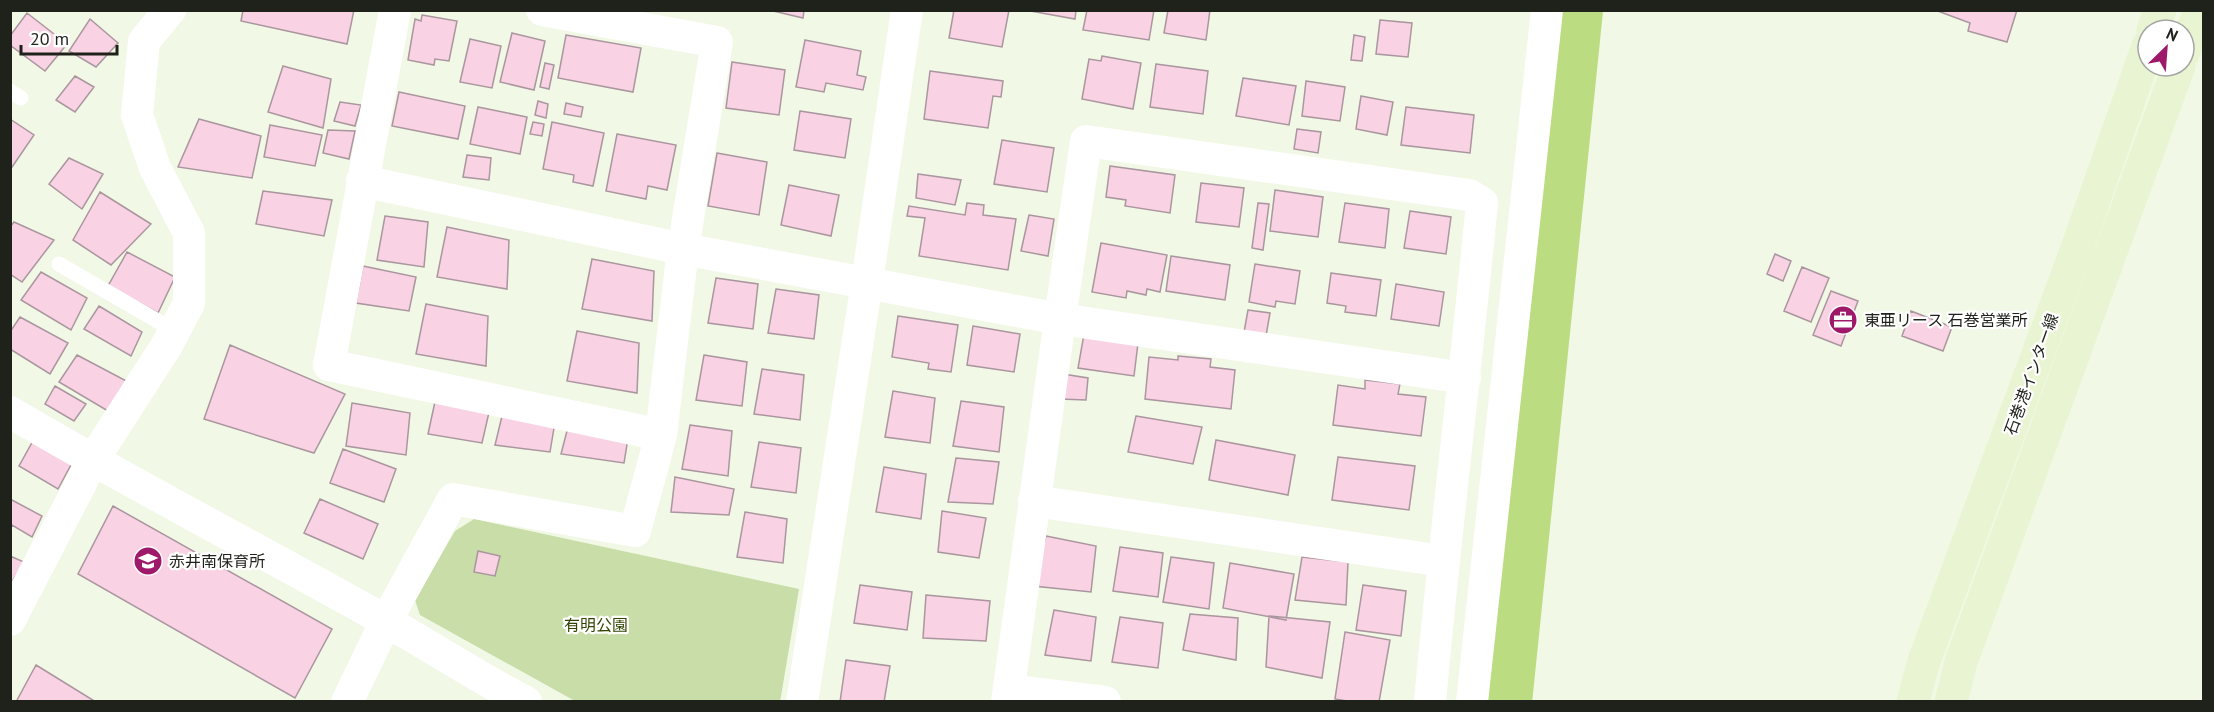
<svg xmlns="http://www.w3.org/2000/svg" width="2214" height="712" viewBox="0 0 2214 712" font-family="'PT Sans','Noto Sans JP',sans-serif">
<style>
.green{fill:#c8dda7}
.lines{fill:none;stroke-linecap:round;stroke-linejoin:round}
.river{stroke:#bcdc82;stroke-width:58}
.building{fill:#f9d2e4;stroke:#aa969e;stroke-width:1.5}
.lane{stroke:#fff;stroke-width:15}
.street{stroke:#fff;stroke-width:32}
.secondary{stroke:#e9f5d2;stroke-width:33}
.labels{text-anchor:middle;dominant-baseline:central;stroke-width:4.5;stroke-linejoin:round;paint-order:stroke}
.poi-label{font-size:16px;fill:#1f211b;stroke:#fff;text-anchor:start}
.street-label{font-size:16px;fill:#1f211b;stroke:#fff}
.park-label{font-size:16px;fill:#324500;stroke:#fff}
</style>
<rect width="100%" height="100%" fill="#f1f8e5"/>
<path class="green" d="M474 519 799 589 780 702 575 701 420 615 415 600 455 531Z"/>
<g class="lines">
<path class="river" d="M1503 702 1574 10"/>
</g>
<path class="building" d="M243 10H354L347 44 241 21Z
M769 10H804L803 18Z
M954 10H1009L1002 47 949 38Z
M1025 10H1076L1075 19Z
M1087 10H1154L1149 40 1083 30Z
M1168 10H1210L1206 40 1164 33Z
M1935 10H2017L2007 42 1968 31 1970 23Z
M27 13 67 44 45 71 10 45V36Z
M422 15 457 21 449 61 435 59 434 65 408 60 415 19 421 21Z
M90 19 118 43 96 67 69 51Z
M1380 20 1412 23 1408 57 1376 54Z
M512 33 545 41 534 90 500 82Z
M566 35 641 48 633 92 558 78Z
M1354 35 1365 37 1362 61 1351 60Z
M470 39 501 46 492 88 460 82Z
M805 40 861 51 857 75 866 77 863 90 826 83 824 92 796 87Z
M1102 56 1141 63 1133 109 1082 99 1089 59 1101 61Z
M732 62 785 70 779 115 726 108Z
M545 63 554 65 549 89 540 87Z
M1156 64 1208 71 1203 114 1150 107Z
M283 66 331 79 323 128 268 112Z
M930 71 1003 81 1001 97 993 96 988 128 924 119Z
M75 76 94 87 75 112 56 100Z
M1243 78 1296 86 1289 125 1236 116Z
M1306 81 1345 87 1340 121 1302 116Z
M399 92 465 106 458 139 392 126Z
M1361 96 1393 102 1387 135 1356 129Z
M538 101 548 104 546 118 535 115Z
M340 102 361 105 355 126 334 121Z
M566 103 583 107 581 117 564 114Z
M478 107 527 117 520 154 470 144Z
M1406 107 1474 115 1470 153 1401 145Z
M800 111 851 119 845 158 794 150Z
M10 119 34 135 10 170Z
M199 119 261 136 252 178 178 167Z
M533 122 544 124 542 136 530 134Z
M552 122 604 133 593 186 573 182 574 175 543 169Z
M270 125 322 135 315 166 264 157Z
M1297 129 1321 132 1318 153 1294 149Z
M328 130 355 131 349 159 323 153Z
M617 134 676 145 667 190 648 186 646 199 606 191Z
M1002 140 1054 148 1047 192 994 184Z
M717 153 767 162 759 215 708 206Z
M467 155 491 158 489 180 463 177Z
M69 158 103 174 82 209 49 184Z
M1110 166 1175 175 1170 213 1125 206 1126 200 1106 197Z
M918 174 961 180 955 205 916 198Z
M1201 183 1244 188 1239 227 1196 222Z
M789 185 839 195 831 236 781 225Z
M1275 190 1323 197 1318 237 1270 231Z
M263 191 332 200 324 236 256 224Z
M100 192 151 224 111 265 73 240Z
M967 203 984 205 983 215 1016 219 1008 270 919 256 925 218 907 216 909 206 965 215Z
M1258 203 1269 204 1263 250 1252 248Z
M1345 203 1389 209 1385 248 1339 242Z
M1410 211 1451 217 1446 254 1404 248Z
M1029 215 1054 219 1048 256 1021 251Z
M385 216 428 222 424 267 377 260Z
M14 222 54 240 22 282 10 274V227Z
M447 227 509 240 507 289 437 277Z
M1101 243 1167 255 1160 292 1147 289 1146 295 1127 291 1126 298 1092 292Z
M127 252 175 277 158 313 108 286Z
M1775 254 1791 261 1783 281 1767 274Z
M1171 256 1230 265 1225 300 1166 291Z
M592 259 654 271 652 321 582 309Z
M1255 264 1300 271 1295 304 1276 301 1275 307 1249 302Z
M363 266 416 277 409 311 356 303Z
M1802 267 1829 278 1811 322 1784 311Z
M41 272 87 298 71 330 21 300Z
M1331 273 1381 280 1376 316 1345 312 1346 306 1327 303Z
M716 278 758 284 753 329 708 323Z
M1396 284 1444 292 1439 326 1391 319Z
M776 289 819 295 814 339 768 333Z
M1831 291 1858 301 1841 346 1813 335Z
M426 304 488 316 486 366 416 354Z
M99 306 142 332 131 356 84 329Z
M1248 310 1270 313 1266 336 1244 332Z
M1911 311 1952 327 1943 351 1902 336Z
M898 316 958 325 951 372 928 369 929 363 892 357Z
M20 317 68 343 50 374 10 349V332Z
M973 326 1020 334 1014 372 967 365Z
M577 331 639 343 637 393 567 381Z
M1084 334 1138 343 1134 376 1078 368Z
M230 345 345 394 314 453 204 419Z
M77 355 134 385 113 414 59 382Z
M704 355 747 362 742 406 696 400Z
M1178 356 1211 359 1210 367 1235 370 1231 409 1145 399 1149 357 1178 360Z
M762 369 804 375 800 420 754 414Z
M1063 374 1088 378 1086 400 1060 399Z
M1365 380 1400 384 1398 394 1426 397 1421 436 1333 425 1338 385 1365 389Z
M55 386 86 404 74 421 45 404Z
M893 391 935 398 930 443 885 437Z
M436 397 490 408 482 443 428 434Z
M961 401 1004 407 999 452 953 446Z
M352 403 410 413 406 455 346 446Z
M502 416 555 422 550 452 495 445Z
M1136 416 1202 427 1193 464 1128 452Z
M690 425 732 431 728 476 682 469Z
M568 427 628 438 624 463 561 454Z
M34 439 73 461 58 489 19 466Z
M1216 440 1295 455 1288 495 1209 480Z
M759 442 801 448 796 493 751 487Z
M343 449 396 469 384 502 330 483Z
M1338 457 1415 466 1409 510 1332 500Z
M956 458 999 462 993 504 948 502Z
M884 467 926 474 921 519 876 512Z
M675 477 734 489 729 515 671 512Z
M10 499 42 516 32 537 12 525 10 529Z
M320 499 378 524 363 559 304 533Z
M113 506 332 629 295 698 78 574Z
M942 511 986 518 979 558 938 552Z
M745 512 787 519 783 563 737 557Z
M1046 536 1096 546 1091 592 1033 586Z
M1120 547 1163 553 1158 597 1113 591Z
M478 551 500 556 495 576 474 572Z
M10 556 24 562 10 585Z
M1171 557 1214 563 1209 609 1163 602Z
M1302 557 1348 562 1346 605 1295 600Z
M1230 563 1294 574 1286 620 1223 608Z
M860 585 912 592 907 630 854 623Z
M1363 585 1406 591 1401 636 1356 630Z
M926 595 990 601 986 641 923 638Z
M1054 610 1096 617 1091 661 1045 655Z
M1190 614 1238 618 1236 660 1183 650Z
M1269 616 1330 622 1322 678 1266 667Z
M1120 617 1163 623 1158 668 1112 662Z
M1345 632 1390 640 1379 702H1353L1335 699Z
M846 660 890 666 884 702H840Z
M36 665 96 702H16Z"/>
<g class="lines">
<path class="lane" d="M10 91 21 98
M59 264 175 331"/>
<path class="street" d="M395 10 329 365 661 435
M362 181 683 249 1060 319 1465 378
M10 412C133 485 260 550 384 620 432 647 477 677 526 702
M1034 501 1443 561
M10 620 93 460 167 345 189 303V233L155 168 137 115 144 41 170 10
M1009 690 1105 702
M347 702 386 621 453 499 635 531 661 435 683 249 717 42 542 10
M802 702 867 282 907 10
M1007 702 1060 319 1086 141 1469 195 1482 203C1466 369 1445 535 1430 702
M1472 702 1547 10"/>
<path class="secondary" d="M2153 30 2160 10
M2184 52 2200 10
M1913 702 1924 661 2075 254 2148 46
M1951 702 1961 662 2179 66"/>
</g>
<defs>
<g id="office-disc" transform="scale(1.5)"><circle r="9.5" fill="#9e196a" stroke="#fff"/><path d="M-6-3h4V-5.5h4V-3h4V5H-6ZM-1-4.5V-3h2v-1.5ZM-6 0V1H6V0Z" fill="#fff"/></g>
<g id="school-disc" transform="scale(1.5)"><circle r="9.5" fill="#9e196a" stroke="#fff"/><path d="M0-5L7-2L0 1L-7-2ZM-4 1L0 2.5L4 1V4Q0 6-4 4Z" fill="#fff"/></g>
</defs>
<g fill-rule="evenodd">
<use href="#office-disc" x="1843" y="320"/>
<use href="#school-disc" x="148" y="561"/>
</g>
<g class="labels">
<g class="poi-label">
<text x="1864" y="320">東亜リース 石巻営業所</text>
<text x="169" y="561">赤井南保育所</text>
</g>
<g class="street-label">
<text transform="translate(2031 374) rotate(-70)">石巻港インター線</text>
</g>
<g class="park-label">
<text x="596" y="625">有明公園</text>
</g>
</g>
<rect width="2214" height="712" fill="none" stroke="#1f211b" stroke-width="24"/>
<g transform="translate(2166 48) rotate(25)"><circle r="28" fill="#ffffff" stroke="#a5a6a4" stroke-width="1.5"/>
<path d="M0-4.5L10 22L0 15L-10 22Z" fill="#9e196a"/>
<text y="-9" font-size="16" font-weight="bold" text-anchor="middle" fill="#1f211b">N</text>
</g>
<path d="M21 45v9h96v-9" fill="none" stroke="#1f211b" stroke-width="3"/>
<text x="30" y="45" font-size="18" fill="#1f211b" stroke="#ffffff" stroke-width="4.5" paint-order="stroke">20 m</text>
</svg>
